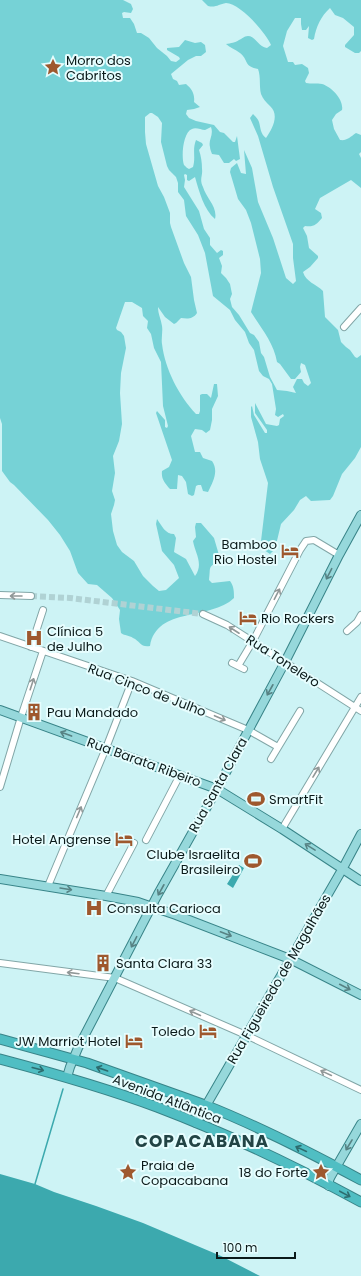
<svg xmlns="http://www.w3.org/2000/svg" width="361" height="1276" viewBox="0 0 361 1276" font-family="Poppins,sans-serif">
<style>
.green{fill:#76d2d6}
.water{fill:#3ca9ae}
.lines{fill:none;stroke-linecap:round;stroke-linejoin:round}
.stream{stroke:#3ca9ae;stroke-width:1.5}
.minor-tunnel{stroke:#b0d2d4;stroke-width:6;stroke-dasharray:6 3;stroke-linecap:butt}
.minor-casing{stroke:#82a6a7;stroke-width:8}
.major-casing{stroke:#388488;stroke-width:10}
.highway-casing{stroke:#388488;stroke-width:11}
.minor{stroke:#fff;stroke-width:6}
.major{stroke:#96d8db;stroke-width:8}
.highway{stroke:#50bec3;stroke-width:9}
.oneway{stroke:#578284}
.oneway2{stroke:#919898}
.oneway3{stroke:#2d6c6e}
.labels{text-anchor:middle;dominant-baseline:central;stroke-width:4;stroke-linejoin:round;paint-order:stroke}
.poi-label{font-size:13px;fill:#0a1919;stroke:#e6fdfe;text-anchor:start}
.street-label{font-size:13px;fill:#0a1919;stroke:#e6fdfe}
.district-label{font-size:17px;font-weight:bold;letter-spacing:1px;fill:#224445;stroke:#e6fdfe}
</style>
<rect width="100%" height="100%" fill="#cdf3f5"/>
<path class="green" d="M0 0H123L131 4 133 9 131 13 124 12 122 13 123 18H130L134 24 137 33H141L149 38 157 48 167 56 171 61 176 62 180 59 179 57 167 50V48L179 47 185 40 195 43 201 42 205 45 206 52 201 56H196L188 60 171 74 173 79 177 81 179 85 186 84C192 89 195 94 194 102L200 107 194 109 187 110 186 114 189 118 196 121 214 125 220 132 224 133 233 142H235L237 136 240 159 236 161 234 159 229 163H224L219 155 212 154C211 151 210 149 210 147 208 140 214 135 211 127L205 130C201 130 196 127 192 129 183 132 181 157 184 165 186 167 187 168 189 169L193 167C196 157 192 150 196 140L202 143 203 145 199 150C201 156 202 162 202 169 203 176 199 179 203 187 206 198 218 207 215 219 204 210 199 191 195 177L189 181 187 180V175L185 174 184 175 185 180 184 187 199 211 204 229 210 238V245L217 253 221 250 223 251V255L219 258 222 266 221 273 226 278 230 284 232 294 230 299 232 307 239 315 250 333 254 335 259 342 261 353 264 357 270 377 277 390 287 391 296 393 293 387 297 379H302L304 383 308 386 311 383 305 365 301 363 300 367 301 372 295 379H291L280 364 277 362C274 343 261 328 251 312L261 273 260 259 251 223 246 210 238 199 230 172 231 168 237 163 241 173 246 174 244 150 252 168 258 202 273 238 286 278 293 284 296 281 293 258V244L273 187 258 136 250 118 253 114C255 116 258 119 259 122 261 129 260 133 266 138 272 129 280 115 270 106 266 102 263 99 261 94 259 86 261 77 258 69 243 66 249 60 240 53 235 49 230 48 226 44 231 43 235 43 239 40 242 39 244 36 248 36 255 36 259 47 267 48L271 45C266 33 240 3 226 3 219 4 216 8 208 6L202 0H361V51L359 53H355L345 47V45L354 35V27L343 18 335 15 330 8C321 16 316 27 314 39L312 40 308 38 309 26 306 30H302L301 24V18H295L287 31 283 46 288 62H293L295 65 302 64 308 68 309 73 305 81 306 83C311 84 317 83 322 84 332 87 344 100 342 110L336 114 332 120 334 129 340 140C347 141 350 137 356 133L361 135V152L359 154 361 158V188L351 180 320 198 315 209 321 213 322 218C316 225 314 227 305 226L303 228 307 236 309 248 318 256V258L310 267 303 272C306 282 316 284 323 291L325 317 338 330 341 342 346 347 350 350 355 357 357 358 361 355V447L355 458 342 474 333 496 330 500 311 501 306 496 300 500 294 510 281 524 275 549 270 554 264 550 261 541 268 483 260 459 258 442 251 417V407L252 406 254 415 265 433H267V430L255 413V403L266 424 277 426 279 425 280 419 284 416 283 414 278 417 275 415 276 409 272 384 269 379 263 376 259 371 254 350 249 343 245 332 235 320 230 310 213 296 205 253 198 235 186 216 184 200 178 192V183L176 177 169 170 167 166 161 142 162 123 158 117 152 113H150L145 117V132L146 144 158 186 164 197 170 213V223L171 227 184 263 191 277 194 300 197 313C193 319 188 319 181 318L176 323 174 324 165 317 158 307C158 314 161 319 162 326 163 332 161 338 162 344 165 369 179 396 196 414H199L200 411V395L202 394H207L211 398 214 384H217L218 396 212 409V420L210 430 206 433 202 430 195 429 191 436 195 452H200L203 458 212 461C219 471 213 482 208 492L203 491 201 485H198L196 486 194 495 192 496 188 494 186 482 182 476 178 475 177 489H170C165 483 161 479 162 471L169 467 172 460 156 413 157 411 165 420V427L167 428 168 426 163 406 161 362 154 348 151 334 147 328 148 321 143 316 142 308 132 302H125L116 328 117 330 121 332 124 336 126 348 121 373 120 393 122 424 119 441 113 456 115 473 112 491 115 500 114 505 111 514 113 531 117 545 122 552 134 561 143 576 153 586 159 591 166 590 179 578 174 565 162 551 156 524 157 519C162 526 165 534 174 534L176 538 174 552 186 559 195 576C204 564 195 553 193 541L196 537 195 527 196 523H201L214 538 219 555V560C207 569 211 566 209 580L212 583 230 581C234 586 234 592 234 598 210 621 157 606 150 646 141 648 140 641 133 638 129 635 125 636 121 633L119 619 120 610 112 598 97 585 88 584 78 573 70 551 60 535 48 520 14 485 10 482 2 471V424L0 418Z"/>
<path class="water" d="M239 865 244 868 233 888 227 884Z
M0 1174 35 1184 54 1192 96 1206 143 1223 221 1256 260 1276H0Z"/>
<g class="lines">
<path class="stream" d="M35 1184 63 1089"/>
<path class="minor-tunnel" d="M31 596 70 598 203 614"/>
<g class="minor-casing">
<path id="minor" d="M344 327 361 308
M0 595 31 596
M203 614 227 625 361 711
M347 631 357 622 361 615
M0 636 132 681 248 730 278 747
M31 647 43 610
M232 663 244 669
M238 666 253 641 300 550 306 541 314 540 339 555
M271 759 300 711
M0 787 21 717 43 651
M282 829 361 697
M146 840 180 775
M48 886 106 748 132 681
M106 896 134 843
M0 963 115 978 246 1035 361 1090"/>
</g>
<g class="major-casing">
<path id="major" d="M0 710 217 789 282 829 361 881
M0 879 106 896 138 902 176 915 290 959 361 995
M67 1077 70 1067 78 1048 158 894 217 789 285 662 339 555 361 515
M196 1123 343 868 361 834
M329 1186V1180L331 1176 361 1124"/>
</g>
<g class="highway-casing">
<path id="highway" d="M0 1039 87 1063 205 1105C258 1126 311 1153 361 1180
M0 1059C53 1073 106 1088 157 1107 228 1134 295 1166 361 1202"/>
</g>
<use href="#minor" class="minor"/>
<use href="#major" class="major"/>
<use href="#highway" class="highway"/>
</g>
<defs><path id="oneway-shaft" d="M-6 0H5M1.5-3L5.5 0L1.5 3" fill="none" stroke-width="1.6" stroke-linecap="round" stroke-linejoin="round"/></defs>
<g class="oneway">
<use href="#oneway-shaft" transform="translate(329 574) rotate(117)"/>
<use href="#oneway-shaft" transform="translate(270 690) rotate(119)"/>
<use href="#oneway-shaft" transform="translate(66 734) rotate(-160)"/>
<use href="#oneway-shaft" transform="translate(310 847) rotate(-148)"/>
<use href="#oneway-shaft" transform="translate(66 889) rotate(9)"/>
<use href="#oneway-shaft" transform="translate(161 890) rotate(119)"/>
<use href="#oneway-shaft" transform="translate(226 934) rotate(21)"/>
<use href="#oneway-shaft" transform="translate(134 942) rotate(117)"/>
<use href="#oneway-shaft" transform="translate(345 987) rotate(27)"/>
<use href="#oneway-shaft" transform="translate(349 1145) rotate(121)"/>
</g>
<g class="oneway2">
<use href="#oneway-shaft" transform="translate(277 594) rotate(-63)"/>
<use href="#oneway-shaft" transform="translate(16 596) rotate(-180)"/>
<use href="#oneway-shaft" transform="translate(234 630) rotate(-147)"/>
<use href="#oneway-shaft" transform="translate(32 684) rotate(-72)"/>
<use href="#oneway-shaft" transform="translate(220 718) rotate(23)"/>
<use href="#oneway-shaft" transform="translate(316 772) rotate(-59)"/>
<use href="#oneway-shaft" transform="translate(79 812) rotate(-67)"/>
<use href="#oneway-shaft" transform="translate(73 973) rotate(-173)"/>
<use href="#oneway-shaft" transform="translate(195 1013) rotate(-156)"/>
<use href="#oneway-shaft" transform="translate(326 1073) rotate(-155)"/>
</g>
<g class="oneway3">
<use href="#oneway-shaft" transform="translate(38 1069) rotate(15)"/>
<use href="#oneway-shaft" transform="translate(102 1069) rotate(-161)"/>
<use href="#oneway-shaft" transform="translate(301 1149) rotate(-155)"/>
<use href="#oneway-shaft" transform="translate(345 1194) rotate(28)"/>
</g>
<defs>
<g id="sight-bare" transform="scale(1.38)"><path d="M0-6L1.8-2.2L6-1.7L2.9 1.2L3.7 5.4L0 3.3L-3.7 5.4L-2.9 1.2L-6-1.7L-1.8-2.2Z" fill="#9e582e" stroke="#e6fdfe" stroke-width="2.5" paint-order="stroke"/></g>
<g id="hotel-bare" transform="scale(1.38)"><path d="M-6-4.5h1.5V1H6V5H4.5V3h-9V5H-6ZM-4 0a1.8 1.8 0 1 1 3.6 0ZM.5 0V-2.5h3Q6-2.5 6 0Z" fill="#9e582e" stroke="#e6fdfe" stroke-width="2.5" paint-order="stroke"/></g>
<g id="hospital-bare" transform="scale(1.38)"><path d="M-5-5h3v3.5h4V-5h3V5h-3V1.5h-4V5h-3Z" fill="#9e582e" stroke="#e6fdfe" stroke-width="2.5" paint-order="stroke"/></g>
<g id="building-bare" transform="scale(1.38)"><path d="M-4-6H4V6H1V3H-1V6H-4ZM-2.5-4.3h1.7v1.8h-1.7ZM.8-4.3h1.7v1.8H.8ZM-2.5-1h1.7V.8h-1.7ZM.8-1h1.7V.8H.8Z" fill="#9e582e" stroke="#e6fdfe" stroke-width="2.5" paint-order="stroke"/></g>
<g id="stadium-bare" transform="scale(1.38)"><path d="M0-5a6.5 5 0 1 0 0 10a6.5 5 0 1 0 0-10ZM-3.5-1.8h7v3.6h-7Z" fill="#9e582e" stroke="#e6fdfe" stroke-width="2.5" paint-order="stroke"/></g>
</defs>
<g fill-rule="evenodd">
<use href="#sight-bare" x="53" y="67"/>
<use href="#hotel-bare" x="290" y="551"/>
<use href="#hotel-bare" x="248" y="618"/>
<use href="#hospital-bare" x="34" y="638"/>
<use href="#building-bare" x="34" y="712"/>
<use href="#stadium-bare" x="256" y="799"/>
<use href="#hotel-bare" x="124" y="839"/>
<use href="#stadium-bare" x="253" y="861"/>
<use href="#hospital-bare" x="94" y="908"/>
<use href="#building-bare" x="103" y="963"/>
<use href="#hotel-bare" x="208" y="1031"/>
<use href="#hotel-bare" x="134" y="1041"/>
<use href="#sight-bare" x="128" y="1172"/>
<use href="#sight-bare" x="321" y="1172"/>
</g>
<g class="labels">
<g class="poi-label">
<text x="66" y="60">Morro dos<tspan x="66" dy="15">Cabritos</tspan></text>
<text x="277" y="544" text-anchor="end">Bamboo<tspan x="277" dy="15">Rio Hostel</tspan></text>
<text x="261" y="618">Rio Rockers</text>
<text x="47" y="631">Clínica 5<tspan x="47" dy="15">de Julho</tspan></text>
<text x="47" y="712">Pau Mandado</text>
<text x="269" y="799">SmartFit</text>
<text x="111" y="839" text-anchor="end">Hotel Angrense</text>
<text x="240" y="854" text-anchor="end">Clube Israelita<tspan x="240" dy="15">Brasileiro</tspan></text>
<text x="107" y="908">Consulta Carioca</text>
<text x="116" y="963">Santa Clara 33</text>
<text x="195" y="1031" text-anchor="end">Toledo</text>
<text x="121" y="1041" text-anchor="end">JW Marriot Hotel</text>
<text x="141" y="1165">Praia de<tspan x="141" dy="15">Copacabana</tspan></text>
<text x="308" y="1172" text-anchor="end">18 do Forte</text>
</g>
<g class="street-label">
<text transform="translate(283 661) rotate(33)">Rua Tonelero</text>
<text transform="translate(147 690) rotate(21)">Rua Cinco de Julho</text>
<text transform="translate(144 762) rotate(20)">Rua Barata Ribeiro</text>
<text transform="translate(218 785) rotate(-61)">Rua Santa Clara</text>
<text transform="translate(279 979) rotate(-60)">Rua Figueiredo de Magalhães</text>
<text transform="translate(167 1099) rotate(21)">Avenida Atlântica</text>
</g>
<g class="district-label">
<text x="202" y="1141">COPACABANA</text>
</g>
</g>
<path d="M217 1252v6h78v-6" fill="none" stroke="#0a1919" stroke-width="2"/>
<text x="223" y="1252" font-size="12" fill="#0a1919" stroke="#e6fdfe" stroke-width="3" paint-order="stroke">100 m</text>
</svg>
